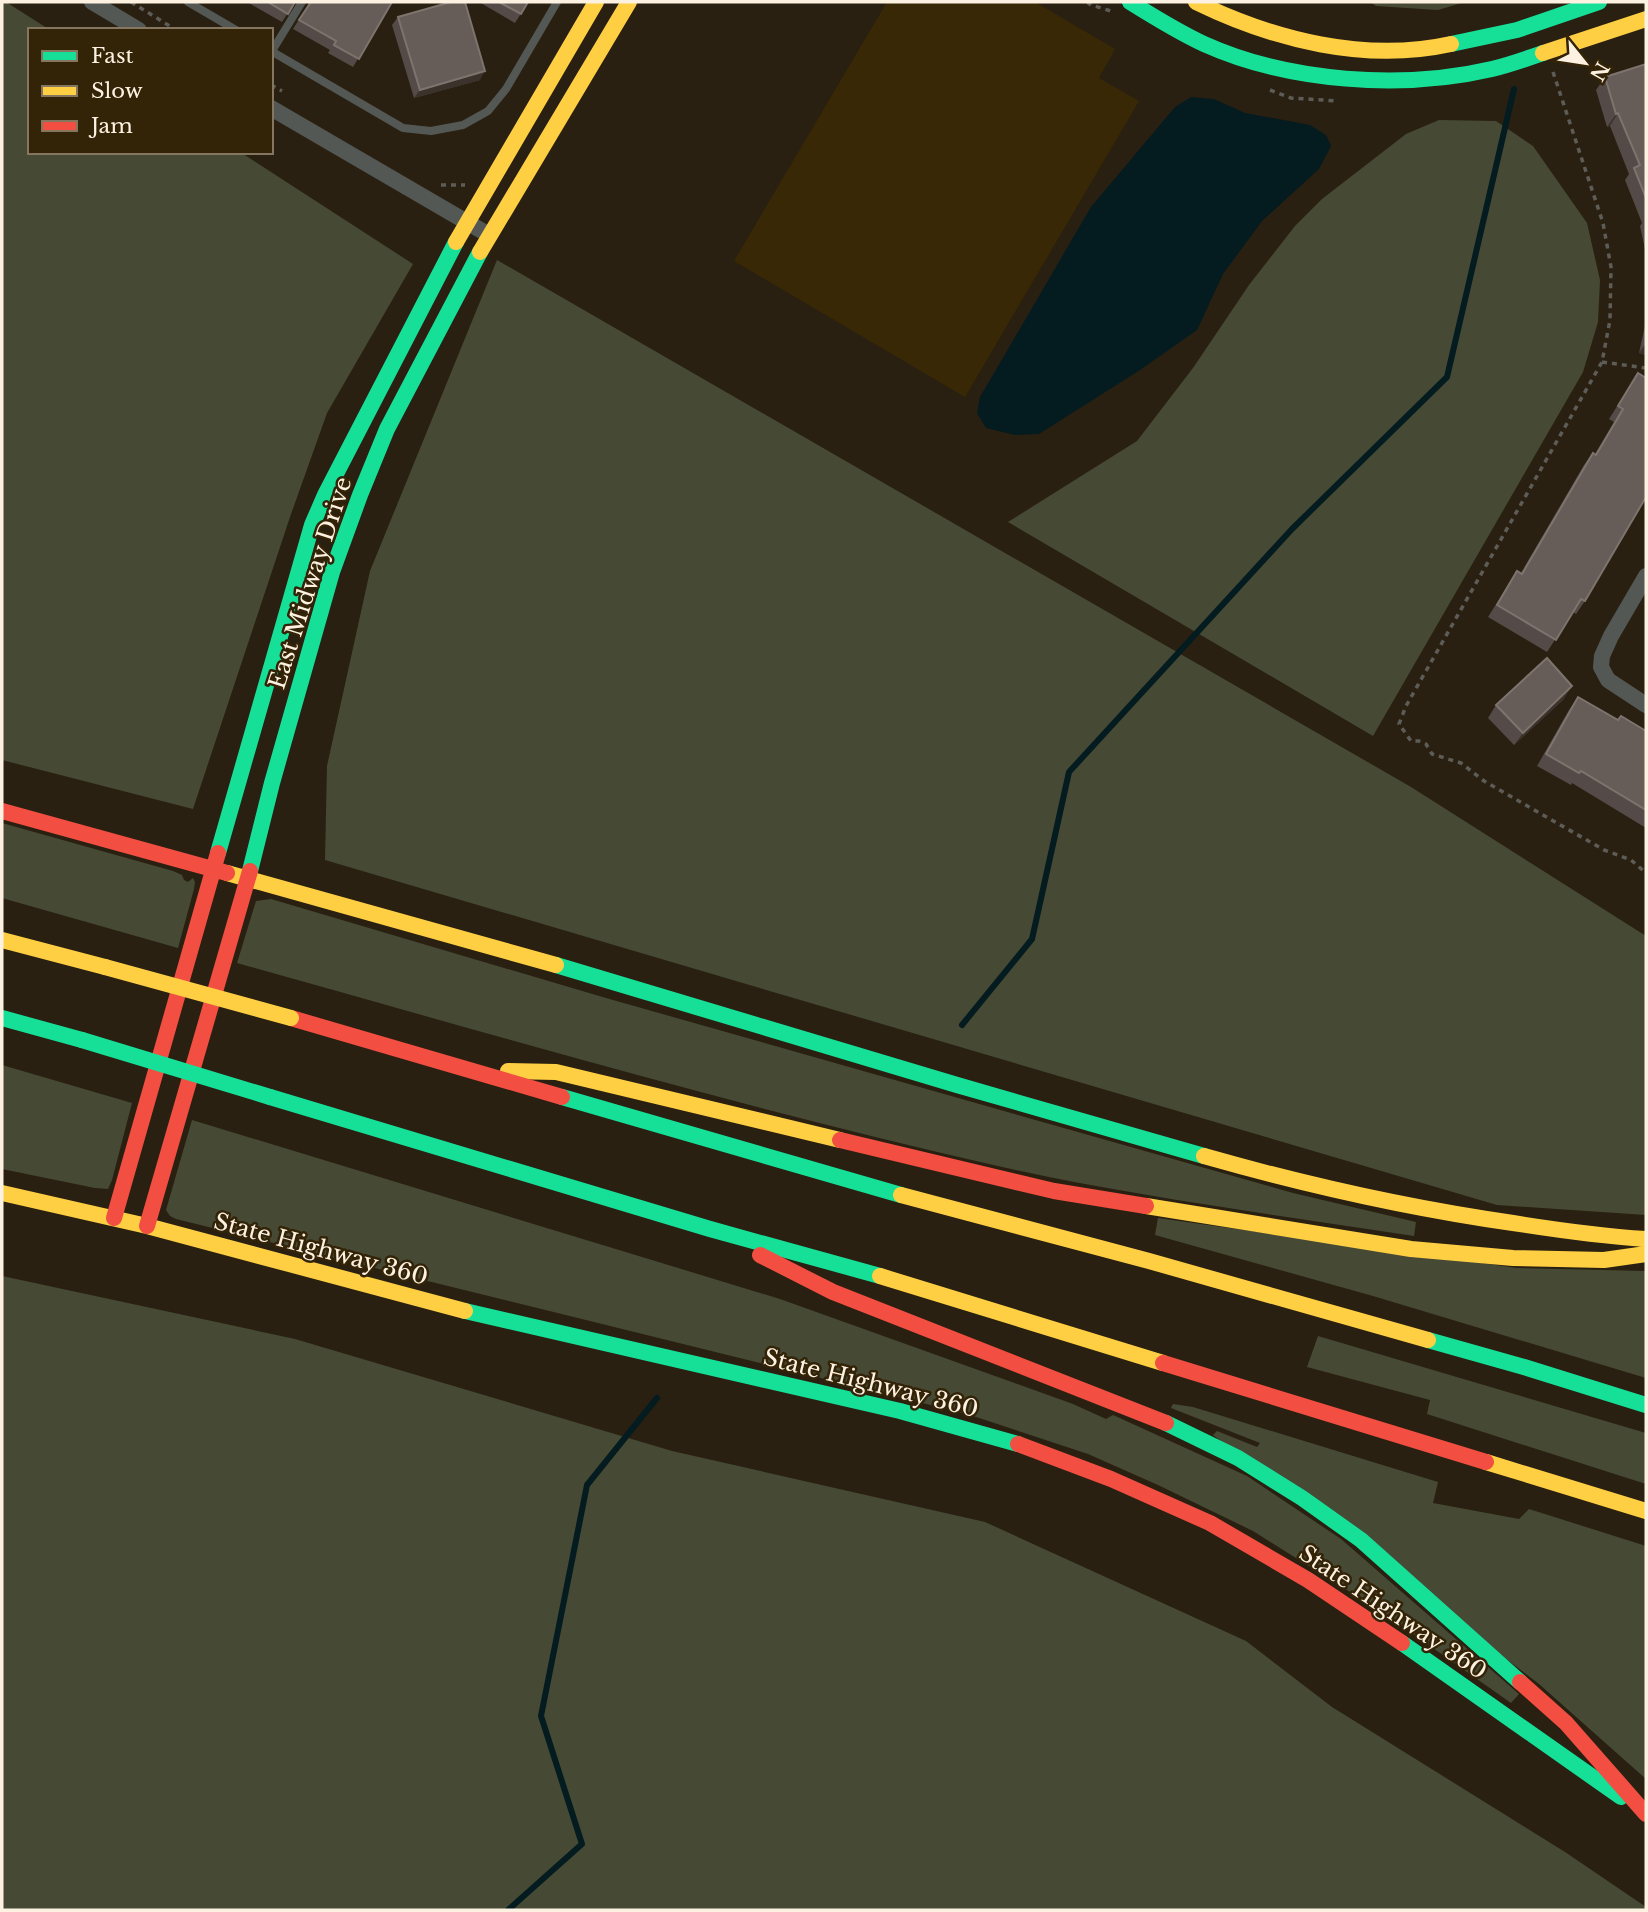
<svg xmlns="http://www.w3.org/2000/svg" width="1648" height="1912" viewBox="0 0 1648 1912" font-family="'Libre Baskerville',serif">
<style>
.built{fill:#392805}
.green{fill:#464a35}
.water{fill:#041b20}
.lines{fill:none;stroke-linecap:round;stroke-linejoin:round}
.stream{stroke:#041b20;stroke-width:6}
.path{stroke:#5e5c56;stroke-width:3.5;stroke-dasharray:5 5;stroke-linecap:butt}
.lane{stroke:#545855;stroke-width:8}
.street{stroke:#545855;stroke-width:16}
.fast{stroke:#16e098;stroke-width:16}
.slow{stroke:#ffcf43;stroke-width:16}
.jam{stroke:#f24e42;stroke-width:16}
.fast-bridge{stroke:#16e098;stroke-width:16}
.slow-bridge{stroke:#ffcf43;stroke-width:16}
.wall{fill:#544b48}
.shaded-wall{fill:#3b322b}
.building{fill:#665d58;stroke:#7e746e;stroke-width:2}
.labels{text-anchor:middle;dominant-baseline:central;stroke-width:5;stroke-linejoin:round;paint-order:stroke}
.street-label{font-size:23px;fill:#fdf2e2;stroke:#332307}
</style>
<rect width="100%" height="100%" fill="#292011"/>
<path class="built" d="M887 2H1035L1115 49 1099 78 1139 101 965 397 734 261Z"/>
<path class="green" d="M2 2H6L50 30H30V152H240L413 264 327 413 290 517 193 809 2 760Z
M1370 2H1465L1438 10 1376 6Z
M1439 120 1496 121 1533 146 1587 223 1600 280 1598 322 1583 372 1373 736 1008 522 1137 441 1193 368 1249 285 1295 226 1322 199 1406 134Z
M497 260 1411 787 1646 936V1215L1497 1205 325 860 327 766 370 571Z
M2 823 173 871 182 875 184 880 188 882 193 878 195 882 194 889 178 948 2 898Z
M271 899 606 998 1293 1193 1416 1222 1414 1236C1272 1214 1129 1196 989 1164 736 1106 487 1033 237 963L256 901Z
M2 1065 132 1103 112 1180 108 1189 95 1188 2 1169Z
M192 1120 780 1299 1073 1404 1106 1419 1113 1415 1247 1476 1341 1539 1519 1694 1511 1703 1379 1610 1253 1531 1158 1485 1088 1454 967 1414 176 1219 170 1216 166 1210Z
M1158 1218 1517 1268 1646 1271V1378L1373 1296 1155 1235Z
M2 1276 295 1339 672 1451 985 1522 1246 1641 1332 1707 1565 1852 1646 1907V1910H2Z
M1318 1336 1646 1433V1484L1427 1414 1430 1400 1307 1367Z
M1173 1404 1193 1407 1438 1482 1433 1503 1519 1519 1529 1509 1646 1546V1779L1539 1684 1213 1435 1217 1431 1257 1447 1260 1443 1171 1408Z"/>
<path class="water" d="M1191 97 1214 99 1245 113 1310 125 1326 135 1331 146 1319 169 1262 221 1223 274 1197 330 1140 370 1039 434 1015 435 986 428 977 413 980 397 1091 207 1175 107Z"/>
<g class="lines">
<path class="stream" d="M962 1025 1032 939 1069 772 1292 529 1447 377 1514 89
M508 1910 582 1844 541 1716 587 1485 657 1398"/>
<path class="path" d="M131 2 176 30
M1087 2 1091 5 1111 11
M1553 72 1603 223 1611 267 1610 320 1602 362 1406 706 1399 724 1411 741H1419L1426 744 1432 754 1461 763 1484 781 1604 850 1631 860 1646 873
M271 85 282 91
M1270 90 1291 98 1338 101
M441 185H465
M1602 362 1646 368"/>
<path class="lane" d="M188 2 236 30
M271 51 403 128 431 131 463 125 488 111 506 89 557 2
M272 51 302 2"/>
<path class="street" d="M92 2 139 30
M271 108 489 235
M1646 576 1611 636 1602 656 1601 667 1608 680 1646 705"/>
<path class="fast" d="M1130 2C1154 17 1178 32 1204 44 1288 82 1402 90 1492 69 1509 65 1526 59 1543 53
M1451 44 1517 30 1599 2
M218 853 312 525 325 495 456 242
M250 871 272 783 332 572 360 495 387 429 480 252
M556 965 957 1085 1204 1156
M2 1018 82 1040
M270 1097 710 1229 880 1276
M562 1097 901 1195
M465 1311 900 1411 1018 1444
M1428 1340 1524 1367 1646 1405
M1166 1423 1238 1458 1302 1498 1361 1540 1520 1682
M1402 1643 1621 1797"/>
<path class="slow" d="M1196 2C1274 40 1365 63 1451 44
M1543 53 1646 19
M456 242 596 2
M480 252 629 2
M227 873 556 965
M2 940 105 967
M508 1071 556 1072 840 1140
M1204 1156C1306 1185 1408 1208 1513 1223 1557 1230 1601 1236 1646 1239
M2 1193 147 1226 465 1311
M901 1195 1149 1261 1428 1340
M1146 1206 1411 1249 1513 1258 1604 1260 1646 1254
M880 1276 1163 1363
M1486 1462 1646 1511"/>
<path class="jam" d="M2 811 227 873
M291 1018 562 1097
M840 1140 1054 1191 1146 1206
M114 1218 218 853
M147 1226 250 871
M760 1255 833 1292 1166 1423
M1163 1363 1486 1462
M1018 1444 1111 1479 1210 1523 1308 1580 1402 1643
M1520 1682 1566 1723 1646 1814"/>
<path class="fast-bridge" d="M82 1040 270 1097"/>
<path class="slow-bridge" d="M105 967 291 1018"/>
</g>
<path class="wall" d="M247 2H295L282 22Z
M308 2H392L353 67 328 53 330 50 293 29 308 5Z
M479 2H528L515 23Z
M398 17 480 80 414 98 392 25Z
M1646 64V254L1640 226 1642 223 1625 180 1629 174 1610 126 1607 127 1596 90 1605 77Z
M1646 321V355L1639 353Z
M1638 373 1585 601 1576 614 1573 612 1547 652 1488 617 1517 571 1521 573 1584 465 1593 453 1595 454 1614 422 1609 419Z
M1578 697 1618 720 1646 731V828L1572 783 1571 785 1537 766 1569 710Z
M1564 699 1514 745 1488 718 1496 705Z"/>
<path class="shaded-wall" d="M485 71 480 80 414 98 420 90Z
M1618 113 1610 126 1607 127 1616 114Z
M1646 343V355L1639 353Z
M1572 686 1564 699 1514 745 1523 733Z"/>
<path class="building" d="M268 2H295L288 14Z
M311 2H392L359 59 334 45 336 41 299 20Z
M451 2H465L485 71 420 90 398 17Z
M499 2H528L521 14Z
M1646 64V198L1634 168 1640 165 1618 113 1616 114 1605 77Z
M1638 373 1646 378V497L1585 601 1581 599 1556 640 1497 605 1517 571 1522 574 1593 453 1596 455 1623 409 1618 406Z
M1547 658 1572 686 1523 733 1496 705Z
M1578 697 1618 720 1621 716 1646 731V810L1581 771 1579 773 1546 754Z"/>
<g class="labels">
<g class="street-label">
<text transform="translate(310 583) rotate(-72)">East Midway Drive</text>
<text transform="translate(321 1249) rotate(15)">State Highway 360</text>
<text transform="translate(871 1383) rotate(14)">State Highway 360</text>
<text transform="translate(1393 1612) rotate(34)">State Highway 360</text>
</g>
</g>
<rect width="1648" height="1912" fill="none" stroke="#fdf2e2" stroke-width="7"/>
<rect x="28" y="28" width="245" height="126" fill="#332307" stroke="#84765f" stroke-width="2"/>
<rect x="42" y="51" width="35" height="10" fill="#16e098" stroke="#84765f" stroke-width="2"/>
<text x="91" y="63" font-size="21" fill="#fdf2e2">Fast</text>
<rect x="42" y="86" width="35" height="10" fill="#ffcf43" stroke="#84765f" stroke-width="2"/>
<text x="91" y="98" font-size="21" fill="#fdf2e2">Slow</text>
<rect x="42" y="121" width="35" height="10" fill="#f24e42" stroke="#84765f" stroke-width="2"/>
<text x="91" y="133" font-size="21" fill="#fdf2e2">Jam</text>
<g transform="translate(1585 63) rotate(120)" stroke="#332307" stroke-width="5" paint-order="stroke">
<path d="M0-5L12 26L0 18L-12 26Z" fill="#fdf2e2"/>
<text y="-10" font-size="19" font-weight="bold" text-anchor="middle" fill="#fdf2e2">N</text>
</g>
</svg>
